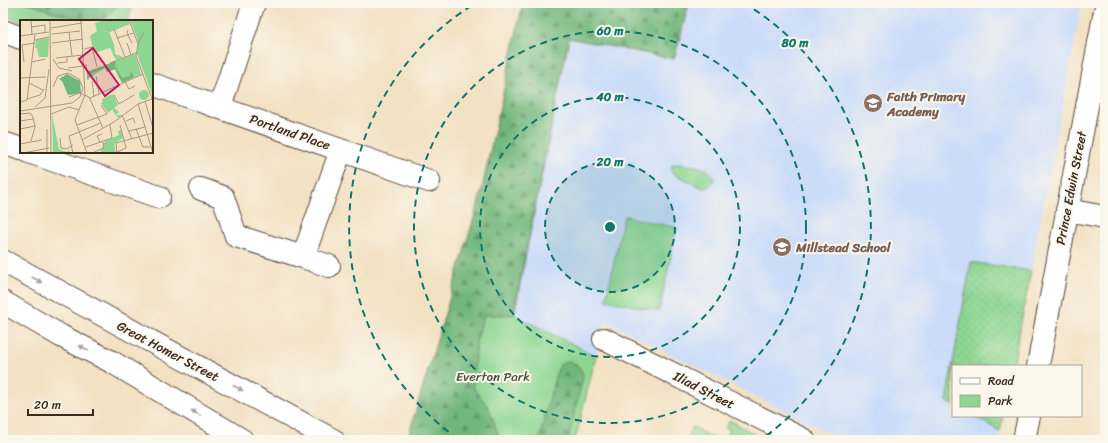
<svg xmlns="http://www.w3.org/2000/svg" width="1108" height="443" viewBox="0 0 1108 443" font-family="Sriracha,sans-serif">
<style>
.built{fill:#cbdcf9}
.green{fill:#8cd692;stroke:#648058}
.forest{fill:url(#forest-firs);stroke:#56704d}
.garden{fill:url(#garden-dots);stroke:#648058}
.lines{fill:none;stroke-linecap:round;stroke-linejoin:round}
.minor-casing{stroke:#564537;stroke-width:24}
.minor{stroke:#fff;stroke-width:22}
.oneway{fill:#a79f9a}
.ring{fill:none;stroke:#0f766e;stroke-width:2;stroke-dasharray:7 5}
.labels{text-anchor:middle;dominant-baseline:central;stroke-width:4;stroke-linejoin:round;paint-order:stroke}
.education-label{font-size:13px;font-weight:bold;fill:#785e54;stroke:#fbf7ec;text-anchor:start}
.street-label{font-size:13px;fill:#3b2a1e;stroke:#fbf7ec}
.park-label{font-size:13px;fill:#4f553b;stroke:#fbf7ec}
.inset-road{fill:none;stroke:#a99881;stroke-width:1}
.view{fill:#c2185b;fill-opacity:0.15;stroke:#c2185b;stroke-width:2}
.inset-edge{fill:none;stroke:#3b2a1e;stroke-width:2}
.centre{fill:#0f766e;stroke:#fbf7ec;stroke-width:2}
.ring-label{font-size:12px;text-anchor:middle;font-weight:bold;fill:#0f766e;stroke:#fbf7ec;stroke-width:4;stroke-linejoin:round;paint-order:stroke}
</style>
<defs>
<pattern id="forest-firs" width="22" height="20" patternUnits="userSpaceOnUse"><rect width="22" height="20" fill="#71b77c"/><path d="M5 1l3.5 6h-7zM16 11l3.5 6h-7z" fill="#5e9565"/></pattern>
<pattern id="garden-dots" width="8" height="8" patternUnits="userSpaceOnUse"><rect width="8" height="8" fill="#8cd692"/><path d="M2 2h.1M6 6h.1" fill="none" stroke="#7ab87d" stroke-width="1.8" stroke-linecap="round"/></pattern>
</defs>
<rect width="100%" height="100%" fill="#fbf7ec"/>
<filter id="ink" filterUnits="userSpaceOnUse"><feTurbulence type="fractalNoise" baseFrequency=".025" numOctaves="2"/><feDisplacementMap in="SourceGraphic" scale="8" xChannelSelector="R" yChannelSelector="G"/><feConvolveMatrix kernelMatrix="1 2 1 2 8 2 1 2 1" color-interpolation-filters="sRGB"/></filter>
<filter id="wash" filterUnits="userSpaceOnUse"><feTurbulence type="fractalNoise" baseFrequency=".012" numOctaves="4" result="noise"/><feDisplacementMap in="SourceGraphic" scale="16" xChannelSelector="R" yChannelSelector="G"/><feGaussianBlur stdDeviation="0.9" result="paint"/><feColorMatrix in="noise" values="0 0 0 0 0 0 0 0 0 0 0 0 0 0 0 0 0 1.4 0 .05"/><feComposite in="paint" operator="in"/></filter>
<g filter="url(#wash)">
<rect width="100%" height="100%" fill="#f2e1c3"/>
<path class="built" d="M689 3H1082L1013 366H953V416H1003L998 440H843L605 321 596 356 514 315 569 37 674 59Z"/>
<path class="green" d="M3 3H133L128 21H21L3 15Z
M523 3H689L674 59 569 38 514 315 596 356 575 440H407L480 198Z
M679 164C692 166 710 165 714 180 711 185 708 188 703 188L672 173V165Z
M624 216 677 228 659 311 606 300Z
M730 420 761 438 760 440H741L735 437 733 440H724L730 430 725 428Z
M693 427 716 440H696L688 435Z"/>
<path class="forest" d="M26 3H115L116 6C113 10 110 16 106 18 93 27 43 8 26 3Z
M523 3H625L641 7 654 3H689L674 59 569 38 513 315H484L476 343 473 387 489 408 500 440H407L480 198Z
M568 361C577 363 581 367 583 377L568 440H539L556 373 561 364Z"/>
<path class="garden" d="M971 262 1031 271 1013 366H953V405L946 401Z
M973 416H1003L1000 431Z"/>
</g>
<g filter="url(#ink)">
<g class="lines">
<g class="minor-casing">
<path id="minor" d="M3 31 21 38
M152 84 429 181
M220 107 254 3
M3 143 21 149
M29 152 159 197
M201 189 223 197 236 236 303 257 341 150
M1067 210 1105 217
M303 257 329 266
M3 261 333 440
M3 302 61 336 112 362 242 440
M604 339 804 440
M1038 366 1105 11
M1024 440 1029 416"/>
</g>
<use href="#minor" class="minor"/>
</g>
<defs><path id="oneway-solid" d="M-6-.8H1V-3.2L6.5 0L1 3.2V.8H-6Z"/></defs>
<g class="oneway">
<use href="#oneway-solid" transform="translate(37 280) rotate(30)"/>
<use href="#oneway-solid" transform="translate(84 348) rotate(-152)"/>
<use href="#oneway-solid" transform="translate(238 388) rotate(28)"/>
<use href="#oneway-solid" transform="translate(196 413) rotate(-149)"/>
</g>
</g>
<circle cx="610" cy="227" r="65" fill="#0f766e" fill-opacity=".12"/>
<g class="ring">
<circle cx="610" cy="227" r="65"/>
<circle cx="610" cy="227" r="130"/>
<circle cx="610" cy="227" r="196"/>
<path d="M458 439A261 261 0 0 1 476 3M744 3A261 261 0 0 1 762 439"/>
</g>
<defs>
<g id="school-disc" transform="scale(1)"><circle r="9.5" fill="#8d6e63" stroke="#fbf7ec"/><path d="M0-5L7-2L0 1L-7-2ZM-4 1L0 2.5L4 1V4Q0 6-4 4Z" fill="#fff"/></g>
</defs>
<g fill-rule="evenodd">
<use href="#school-disc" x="873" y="103"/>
<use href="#school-disc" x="782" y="247"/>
</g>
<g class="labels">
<g class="education-label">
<text x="887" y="96">Faith Primary<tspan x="887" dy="15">Academy</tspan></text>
<text x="796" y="247">Millstead School</text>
</g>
<g class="street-label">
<text transform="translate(290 132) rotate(19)">Portland Place</text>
<text transform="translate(1071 188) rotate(-79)">Prince Edwin Street</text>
<text transform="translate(168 351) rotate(28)">Great Homer Street</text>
<text transform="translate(704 390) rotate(27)">Iliad Street</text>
</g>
<g class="park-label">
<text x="493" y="376">Everton Park</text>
</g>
</g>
<g transform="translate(20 20)">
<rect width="133" height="133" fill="#f2e1c3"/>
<path d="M85 0H108L110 4 90 12 85 11 82 24H94L95 34 103 37 96 40 90 28 74 33 70 16 77 11 75 3ZM110 0H133V77L117 34 118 21ZM29 18 28 37H19L17 28H15L16 20ZM115 34 121 54 102 63 95 49 87 52 85 48 68 59 67 52ZM119 75a5 5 0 1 1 10 0a5 5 0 1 1-10 0ZM93 74 98 85 94 88 99 92 96 95H102L98 98 93 91V89L88 93 81 83 83 82 82 79ZM32 94 39 129 47 132 50 130 49 133H33ZM101 110 103 118 94 124 96 133H80L85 121 99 115 98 111Z" fill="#8cd692"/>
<path d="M96 41 95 46 102 58 110 56 111 51 114 57 102 63 95 49 87 52 85 48 72 53 68 59 67 52ZM47 54 60 61 61 73 48 75 42 61 39 59Z" fill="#71b77c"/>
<path d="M89 11 94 25 86 26 81 23V16L84 12Z" fill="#8cd692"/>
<path class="inset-road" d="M11 0 12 15M30 0 31 133M61 0 65 75M109 0 118 24 116 36 133 81M11 7 25 5V13M31 8 62 3M94 9 105 37M108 10 107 13 112 23M49 12 52 36M32 14 60 11M0 16 29 12M97 18 114 13M15 20 29 17M32 23 63 19M107 23 111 35M118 23 124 12M2 25 4 42M2 25 15 23M64 29 72 27 77 47M36 38 63 35M33 39 39 48 52 51M12 42 25 39M37 43 47 42V36M90 43 116 33M66 44 68 60M48 48 64 46M76 56 79 74M0 58 26 57M72 61 74 77M105 62 109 69 115 66M9 63 23 70M65 75 55 100 67 133M94 75 99 84 114 75M49 77 59 73 69 77 83 108M70 78 123 54M7 79 20 75 24 69M125 81 133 108M0 82 7 80 15 15M118 84 133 133M15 87 25 78 29 49M0 91 52 83 60 77 63 68 59 59 48 53 38 56 33 67M0 94 10 93 13 97 15 107 11 121M31 94 49 87 59 90M102 95 112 119M0 101 13 99M106 101 113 98 115 103M57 105 87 94 81 85M0 109 15 106M116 109 123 127H131M109 111 125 107M40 118 41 128 47 129 53 125M62 120 94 102 118 84 132 79M80 122 77 116 82 114M0 124 22 120M66 127 92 118 90 105M74 132 84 128 83 122M97 132 106 128 100 105M3 133 29 128M27 133V109M53 133 49 116 81 103M97 133 96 123 133 113"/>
<path class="view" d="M73 28 99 65 85 76 59 39Z"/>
<rect width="133" height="133" class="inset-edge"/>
</g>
<circle cx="610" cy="227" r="6" class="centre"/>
<g class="ring-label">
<text x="610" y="35">60 m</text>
<text x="795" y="47">80 m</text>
<text x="610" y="101">40 m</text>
<text x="610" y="166">20 m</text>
</g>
<rect width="1108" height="443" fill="none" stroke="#fbf7ec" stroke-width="16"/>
<rect x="952" y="365" width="130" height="52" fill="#fbf7ec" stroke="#aea59a"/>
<rect x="960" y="378" width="20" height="6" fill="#ffffff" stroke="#aea59a"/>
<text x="988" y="385" font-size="12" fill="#3b2a1e">Road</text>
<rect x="960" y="395" width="20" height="12" fill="#8cd692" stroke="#aea59a"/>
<text x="988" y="405" font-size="12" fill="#3b2a1e">Park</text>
<path d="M28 409v6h65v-6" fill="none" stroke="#3b2a1e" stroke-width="2"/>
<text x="34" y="409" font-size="12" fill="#3b2a1e" stroke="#fbf7ec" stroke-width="3" paint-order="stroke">20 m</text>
</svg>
